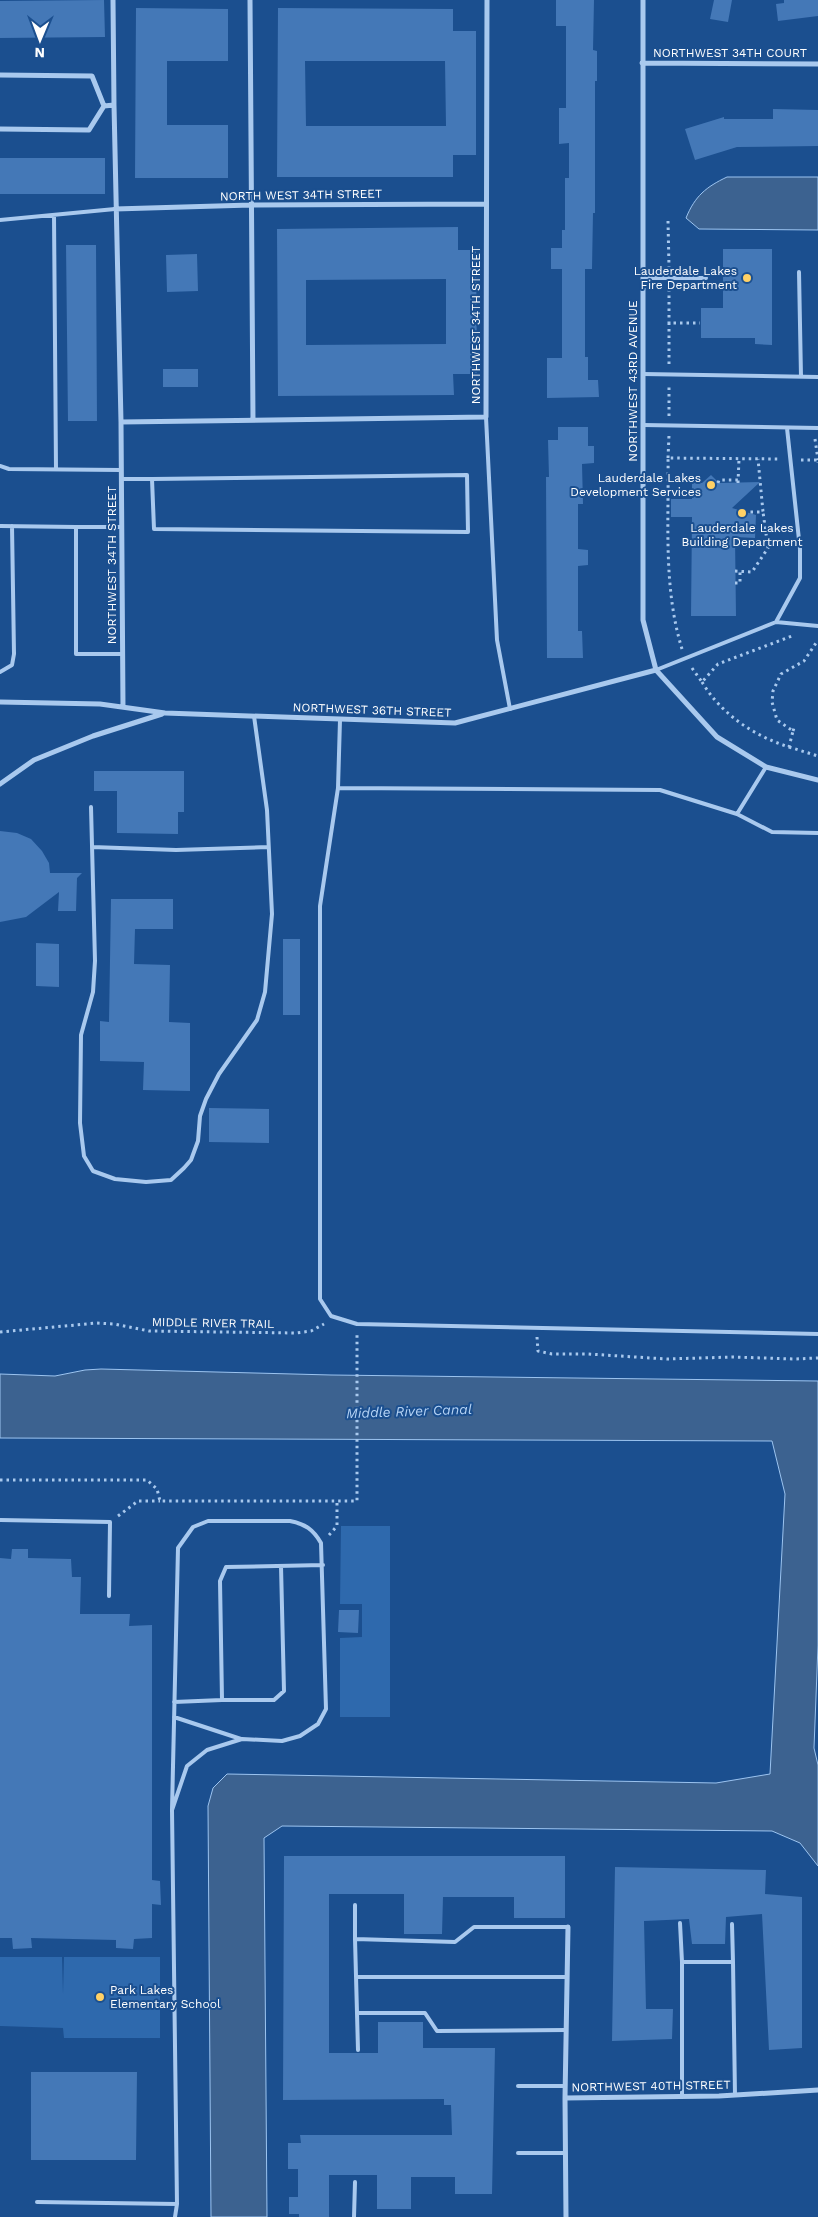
<svg xmlns="http://www.w3.org/2000/svg" width="818" height="2217" viewBox="0 0 818 2217" font-family="'Work Sans',sans-serif">
<style>
.green{fill:#2e69ad}
.water{fill:#3c6290;stroke:#9cc4f0}
.building{fill:#4478b7;fill-rule:evenodd}
.lines{fill:none;stroke-linecap:round;stroke-linejoin:round}
.path{stroke:#a9c9ee;stroke-width:3;stroke-dasharray:2.5 4;stroke-linecap:butt}
.lane{stroke:#a9c9ee;stroke-width:4}
.street{stroke:#a9c9ee;stroke-width:5}
.poi-dot{fill:#ffd166;stroke:#1b4f8f;stroke-width:2}
.labels{text-anchor:middle;dominant-baseline:central;stroke-width:4;stroke-linejoin:round;paint-order:stroke}
.street-label{font-size:12px;fill:#fff;stroke:#1b4f8f}
.poi-label{font-size:12px;fill:#fff;stroke:#1b4f8f;text-anchor:end}
.water-label{font-size:14px;font-style:italic;fill:#b5d3f5;stroke:#1b4f8f}
</style>
<rect width="100%" height="100%" fill="#1b4f8f"/>
<path class="green" d="M341 1526H390V1717H340V1638L362 1637V1604H340Z
M0 1957H62L63 1994 64 1957H160V2038H64L63 2028 0 2026Z"/>
<path class="water" d="M727 177H818V230L699 229 686 218C695 196 706 187 727 177Z
M101 1369 331 1375 818 1381V1645L814 1748 818 1765V1866L800 1843 772 1831 282 1826 264 1838 267 2217H211L208 1806 213 1788 227 1774 716 1783 770 1774 785 1494 772 1441 0 1438V1374L55 1376 85 1370Z"/>
<path class="building" d="M104 0 105 37 0 38V1Z
M556 0H594L593 50 597 51V81H595V213H593L592 269H585V357H588V380H598L599 397 547 398V358H562V269H551V248H562V230H565V178H569V143L559 144V108H566V26H556Z
M714 0H732L728 22 710 19Z
M784 0H818V16L778 21 776 4 784 3Z
M136 8 228 9V61H167V125H228V178H135Z
M278 8 453 9V31H476V155H453V177H277ZM305 61H445L446 126H306Z
M773 109 818 110V146L737 147 695 160 685 129 724 117V119H773Z
M0 158H105V194H0Z
M458 227V250H476L477 374H453L454 395 278 396 277 229ZM446 279V344L306 345V280Z
M66 245H96L97 421H68Z
M723 249H772V345L755 344V338H701V308H723Z
M197 254 198 291 167 292 166 255Z
M163 369H198V387H163Z
M558 427H588V446H594V463L582 464 583 504H578V549L588 550V565L578 566V631H582L583 658H547L546 477H549L548 440H558Z
M711 475 719 483 760 482 732 508 756 515 755 538 735 537 736 616H691L692 517H671V499H692V483H702Z
M94 771H184V812H178V834L117 833V791H94Z
M0 831 17 833 31 839 42 851 49 863 50 873H82L77 878 76 911H58L59 892 26 917 0 922Z
M111 899H173V929H135L134 964 170 965 169 1022 190 1023V1091L143 1090 144 1062 100 1061V1021L109 1022Z
M283 939H300V1015H283Z
M36 943 59 944V987L36 986Z
M209 1108 269 1109V1143L209 1142Z
M12 1549H28V1558L71 1559 72 1577H81L80 1614H130L129 1626 152 1625V1880L160 1881 161 1905 152 1904V1938L134 1939 133 1949 116 1948V1940L31 1938 32 1948 13 1949 12 1938H0V1558L11 1559Z
M339 1610H359L358 1633 338 1632Z
M284 1856H565V1918H514V1897H443L442 1934H404V1894H329V2053H378V2022H423V2048H495L492 2194H455V2177H411V2209H377V2175H329V2217H299V2214H289V2197H298V2169H288V2143H301L300 2135H452L451 2105H444V2099L283 2100Z
M615 1867 766 1870 765 1894 802 1897V2048L769 2050 762 1914 726 1917 725 1944H692L689 1919 644 1921 646 2009H673L672 2039 612 2041Z
M31 2072H137L136 2160H31Z"/>
<g class="lines">
<path class="path" d="M668 221 669 267
M669 289V323
M669 364V323H700
M669 416V385
M815 439 818 460
M668 458 669 435
M801 460H818V463
M718 483 719 480H739
M738 483 739 459
M744 512H763L758 459
M735 571 752 572 768 548 763 512
M735 583H740V571
M682 649C663 587 669 522 668 458L780 459
M692 668 702 682 718 664 792 636
M702 682C721 714 754 736 789 747L793 731 777 720 772 702 773 691 781 674 804 661 818 640
M793 731 795 725
M789 747 818 756
M0 1332 97 1323 114 1324 149 1331 296 1333 311 1331 324 1324
M537 1337 538 1351 552 1354H588L667 1359 733 1357 794 1359 818 1358
M0 1480H147L157 1489 160 1501H357V1335
M118 1516 138 1501H160
M329 1535 337 1526V1501"/>
<path class="lane" d="M54 215 56 469
M0 220 115 209
M799 272 801 377
M643 278H706
M643 374 818 377
M486 417 497 640 510 709
M643 425 818 428
M0 466 9 469 121 470
M121 479H152L467 475 468 532 154 529 152 479
M0 526 76 527
M121 527H76V654H122
M776 622 800 578V549L787 428
M656 670 776 622 818 626
M0 672 12 665 14 654 12 526
M340 720 338 788 320 906V1299L331 1316 357 1324 818 1334
M338 788 660 790 737 814 766 767
M91 807 95 961 93 992 81 1035 80 1123 84 1156 93 1171 115 1179 146 1182 171 1180 184 1168 191 1160 198 1141 200 1116 206 1099 219 1074 257 1020 265 992 272 914 267 810 254 716
M737 814 772 832 818 833
M92 847 176 850 268 847
M0 1520 110 1522 109 1596
M281 1566 284 1691 274 1700H222L220 1581 226 1567 323 1565
M174 1702 222 1700
M174 1717 241 1739
M172 1810 187 1766 207 1750 242 1739 282 1741 300 1736 318 1724 326 1709 321 1543C313 1529 305 1524 290 1521H208L193 1527 178 1548 172 1810 177 2204 175 2217
M355 1905V1939
M680 1923 682 1962
M732 1924 733 1962
M356 1977H567
M357 2013 358 2050
M566 2030 437 2031 425 2013H357L355 1939 455 1942 474 1927H568
M518 2086H565
M682 2096V1962H733L735 2095
M518 2153H565
M37 2202 177 2204
M354 2217 355 2182"/>
<path class="street" d="M250 0 253 420
M643 0V620L656 670
M642 63 818 64
M0 75 92 76 104 106
M114 105 121 422 123 707
M104 106 114 105 113 0
M0 129 89 130 104 106
M115 209 251 205 486 204
M121 422 486 417 487 0
M0 702 100 704 165 713 455 723 656 670 717 737 766 767 818 780
M0 784 34 760 93 736 162 714
M568 1927 565 2098 719 2096 818 2090
M565 2098 566 2217"/>
</g>
<g class="poi-dot">
<circle cx="747" cy="278" r="5"/>
<circle cx="711" cy="485" r="5"/>
<circle cx="742" cy="513" r="5"/>
<circle cx="100" cy="1997" r="5"/>
</g>
<g class="labels">
<g class="street-label">
<text x="730" y="53">NORTHWEST 34TH COURT</text>
<text transform="translate(301 195) rotate(-1)">NORTH WEST 34TH STREET</text>
<text transform="translate(476 325) rotate(-90)">NORTHWEST 34TH STREET</text>
<text transform="translate(633 381) rotate(-90)">NORTHWEST 43RD AVENUE</text>
<text transform="translate(112 565) rotate(-90)">NORTHWEST 34TH STREET</text>
<text transform="translate(372 710) rotate(2)">NORTHWEST 36TH STREET</text>
<text transform="translate(213 1323) rotate(1)">MIDDLE RIVER TRAIL</text>
<text transform="translate(651 2086) rotate(-1)">NORTHWEST 40TH STREET</text>
</g>
<g class="poi-label">
<text x="737" y="271">Lauderdale Lakes<tspan x="737" dy="14">Fire Department</tspan></text>
<text x="701" y="478">Lauderdale Lakes<tspan x="701" dy="14">Development Services</tspan></text>
<text x="742" y="528" text-anchor="middle">Lauderdale Lakes<tspan x="742" dy="14">Building Department</tspan></text>
<text x="110" y="1990" text-anchor="start">Park Lakes<tspan x="110" dy="14">Elementary School</tspan></text>
</g>
<g class="water-label">
<text transform="translate(409 1411) rotate(-2)">Middle River Canal</text>
</g>
</g>
<g transform="translate(40 40) rotate(181)" stroke="#1b4f8f" stroke-width="4" paint-order="stroke">
<path d="M0-4L9 19L0 12L-9 19Z" fill="#ffffff"/>
<text y="-8" font-size="14" font-weight="bold" text-anchor="middle" fill="#ffffff">N</text>
</g>
</svg>
